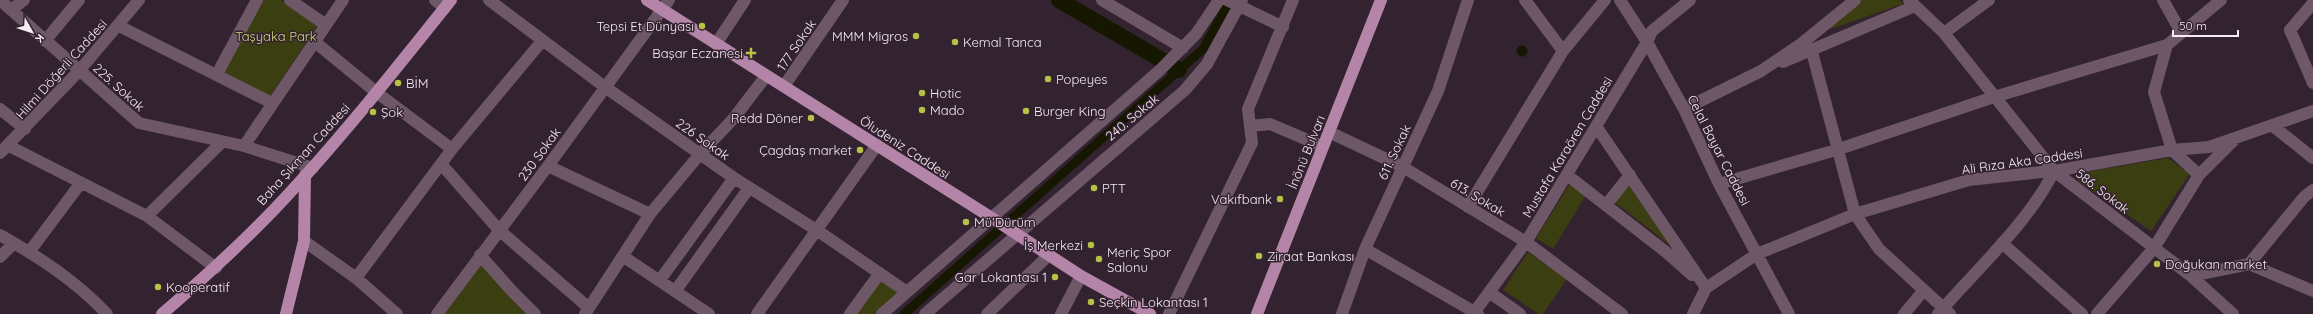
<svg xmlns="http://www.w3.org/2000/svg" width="2313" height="314" viewBox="0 0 2313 314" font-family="Quicksand,sans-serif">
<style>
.green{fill:#3b3e11}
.water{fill:#161700}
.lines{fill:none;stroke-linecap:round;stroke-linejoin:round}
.canal{stroke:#161700;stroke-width:9}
.river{stroke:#161700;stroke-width:16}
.minor{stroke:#6e5868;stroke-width:12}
.major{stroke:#b485a8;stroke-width:12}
.poi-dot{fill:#b9c046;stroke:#33222f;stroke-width:1.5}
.labels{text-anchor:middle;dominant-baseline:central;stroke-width:3;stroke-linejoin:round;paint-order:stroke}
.poi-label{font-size:13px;fill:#f8ebf4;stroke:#33222f;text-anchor:start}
.park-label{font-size:13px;fill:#d0d87c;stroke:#33222f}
.street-label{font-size:13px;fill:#f8ebf4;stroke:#33222f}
</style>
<rect width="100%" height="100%" fill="#33222f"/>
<path class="green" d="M261 0H281L318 25 270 96 222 71Z
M1858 0H1900L1903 4 1819 33Z
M2168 158 2190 174 2151 231 2078 181 2080 173Z
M1630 180 1674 248 1613 201Z
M1569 185 1586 195 1553 249 1536 238Z
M1528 252 1567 279 1543 314H1539L1503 290Z
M481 264 530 314H444Z
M882 279 900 292 875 314H856Z"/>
<path class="water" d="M1516.5 51a5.5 5.5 0 1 1 11 0a5.5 5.5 0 1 1-11 0Z"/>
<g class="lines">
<path class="canal" d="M904 314 1203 49 1231 0"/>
<path class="river" d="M1059 0 1179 70"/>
<path class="minor" d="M0 0 139 123 244 146 313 168
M290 0 326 25
M435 0 445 8
M489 0 605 87 734 178 818 231 907 292
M1102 0 1183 48
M1227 0 1283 27
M1525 0 1563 51
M1620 0 1647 42 1684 109 1719 184 1789 314
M1909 0 1944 33 2054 171 2191 276 2233 314
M2163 0 2181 32
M2313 3 2290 30 2313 83
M11 10 24 0
M119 26 272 103
M1944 33 1989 0
M45 41 79 0
M315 42 376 92 452 149
M716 44 745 0
M1801 44 1812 52 1855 214 1879 249 1950 314
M2167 45 2154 92 2172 150 2199 175
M1783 62 1915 6
M217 74 257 0
M784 86 843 0
M0 109 25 129
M1684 109 1761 71 1801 44 1855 0
M1250 126 1270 124 1317 144
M1596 126 1706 288
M2273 126 2313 158
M1329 132 1403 167 1526 242 1622 314
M9 146 147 216 216 268
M244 146 343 0
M0 153 79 71 139 0
M442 165 499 230 589 308
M548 166 650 214
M1567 175 1666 252 1692 275
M1719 184 1836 150 1994 97 2167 45 2221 0
M1606 205 1630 175
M1468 207 1563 51 1605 0
M147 216 222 142
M0 235C39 257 76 281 107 314
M304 241 356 278 397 314
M2002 243 2082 314
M1365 249 1478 314
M30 251 80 184
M480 255 511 290 535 314
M0 257 14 243
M624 257 709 314
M2249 264 2313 291
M2191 276 2249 264 2304 197 2313 190
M356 278 452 149 542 41
M660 280 734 178
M676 290 749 188
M1489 292 1520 314
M437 314 548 166 669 0
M585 314 650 214 700 154 734 118 766 76
M757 314 877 145
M850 314 880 273
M882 314 1160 70 1196 34 1219 0
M925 314 1185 90 1207 64 1242 0
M987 314 1048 256
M1061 314 1081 276
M1169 314 1252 143 1248 109 1293 0
M1342 314 1365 249 1438 91 1468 0
M1473 314 1526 242 1647 42 1652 31 1690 0
M1693 314 1706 288 1757 254 1855 214 1969 180 2060 170 2172 150 2209 147 2313 111
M1904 314 1924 290
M1938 314C1975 271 2030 221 2054 171
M2097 314 2154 248 2199 175 2234 140"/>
<path class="major" d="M647 0 992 218 1081 276 1150 314
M162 314C205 277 247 239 285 198 344 135 397 67 451 0
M286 314 304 241 305 175
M1257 314 1381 0"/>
</g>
<g class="poi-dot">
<circle cx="702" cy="26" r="4"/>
<circle cx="916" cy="36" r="4"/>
<circle cx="955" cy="42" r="4"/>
<path d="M749 47h4v4h4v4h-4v4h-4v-4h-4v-4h4z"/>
<circle cx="1048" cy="79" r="4"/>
<circle cx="398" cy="83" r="4"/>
<circle cx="922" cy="93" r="4"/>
<circle cx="922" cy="110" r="4"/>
<circle cx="1026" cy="111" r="4"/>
<circle cx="373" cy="112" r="4"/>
<circle cx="811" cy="118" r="4"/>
<circle cx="860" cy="150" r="4"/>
<circle cx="1094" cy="188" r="4"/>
<circle cx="1280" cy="199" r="4"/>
<circle cx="966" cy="222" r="4"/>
<circle cx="1091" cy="245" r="4"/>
<circle cx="1259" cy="256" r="4"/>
<circle cx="1099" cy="259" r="4"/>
<circle cx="2157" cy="264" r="4"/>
<circle cx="1055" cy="277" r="4"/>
<circle cx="158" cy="287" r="4"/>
<circle cx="1091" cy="302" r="4"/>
</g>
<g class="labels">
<g class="poi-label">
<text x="694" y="26" text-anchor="end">Tepsi Et Dünyası</text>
<text x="908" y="36" text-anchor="end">MMM Migros</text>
<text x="963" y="42">Kemal Tanca</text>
<text x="743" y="53" text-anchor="end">Başar Eczanesi</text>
<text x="1056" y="79">Popeyes</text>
<text x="406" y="83">BİM</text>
<text x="930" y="93">Hotic</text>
<text x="930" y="110">Mado</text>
<text x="1034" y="111">Burger King</text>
<text x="381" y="112">Şok</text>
<text x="803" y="118" text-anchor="end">Redd Döner</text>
<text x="852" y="150" text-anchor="end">Çagdaş market</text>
<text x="1102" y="188">PTT</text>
<text x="1272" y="199" text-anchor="end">Vakıfbank</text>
<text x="974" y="222">Mü’Dürüm</text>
<text x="1083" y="245" text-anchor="end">İş Merkezi</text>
<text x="1107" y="252">Meriç Spor<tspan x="1107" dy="15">Salonu</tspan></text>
<text x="1267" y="256">Ziraat Bankası</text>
<text x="2165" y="264">Doğukan market</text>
<text x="1047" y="277" text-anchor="end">Gar Lokantası 1</text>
<text x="166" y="287">Kooperatif</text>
<text x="1099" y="302">Seçkin Lokantası 1</text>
</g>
<g class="park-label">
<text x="276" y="36">Taşyaka Park</text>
</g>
<g class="street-label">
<text transform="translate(796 45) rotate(-56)">177 Sokak</text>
<text transform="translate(61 69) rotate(-48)">Hilmi Döğerli Caddesi</text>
<text transform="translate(119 87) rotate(42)">225. Sokak</text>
<text transform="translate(1132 117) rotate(-40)">240. Sokak</text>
<text transform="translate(703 139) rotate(35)">226 Sokak</text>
<text transform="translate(905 147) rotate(33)">Öludeniz Caddesi</text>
<text transform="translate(1567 147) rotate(-59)">Mustafa Karaören Caddesi</text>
<text transform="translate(1719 150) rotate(63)">Celal Bayar Caddesi</text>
<text transform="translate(1306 152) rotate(-68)">İnönü Bulvarı</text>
<text transform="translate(1394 152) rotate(-65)">611. Sokak</text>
<text transform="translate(303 154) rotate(-48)">Baha Şıkman Caddesi</text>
<text transform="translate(539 154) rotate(-54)">230 Sokak</text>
<text transform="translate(2022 161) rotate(-8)">Ali Rıza Aka Caddesi</text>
<text transform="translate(2103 191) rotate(38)">586. Sokak</text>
<text transform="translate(1478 197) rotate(31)">613. Sokak</text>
</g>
</g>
<g transform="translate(32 32) rotate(129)" stroke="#33222f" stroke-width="3" paint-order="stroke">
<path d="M0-3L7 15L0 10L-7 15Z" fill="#f8ebf4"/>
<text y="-6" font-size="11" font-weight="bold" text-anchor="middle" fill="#f8ebf4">K</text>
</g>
<path d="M2173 30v6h65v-6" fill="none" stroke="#f8ebf4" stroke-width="2"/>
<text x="2179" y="30" font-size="12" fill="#f8ebf4" stroke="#33222f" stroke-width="3" paint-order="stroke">50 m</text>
</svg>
